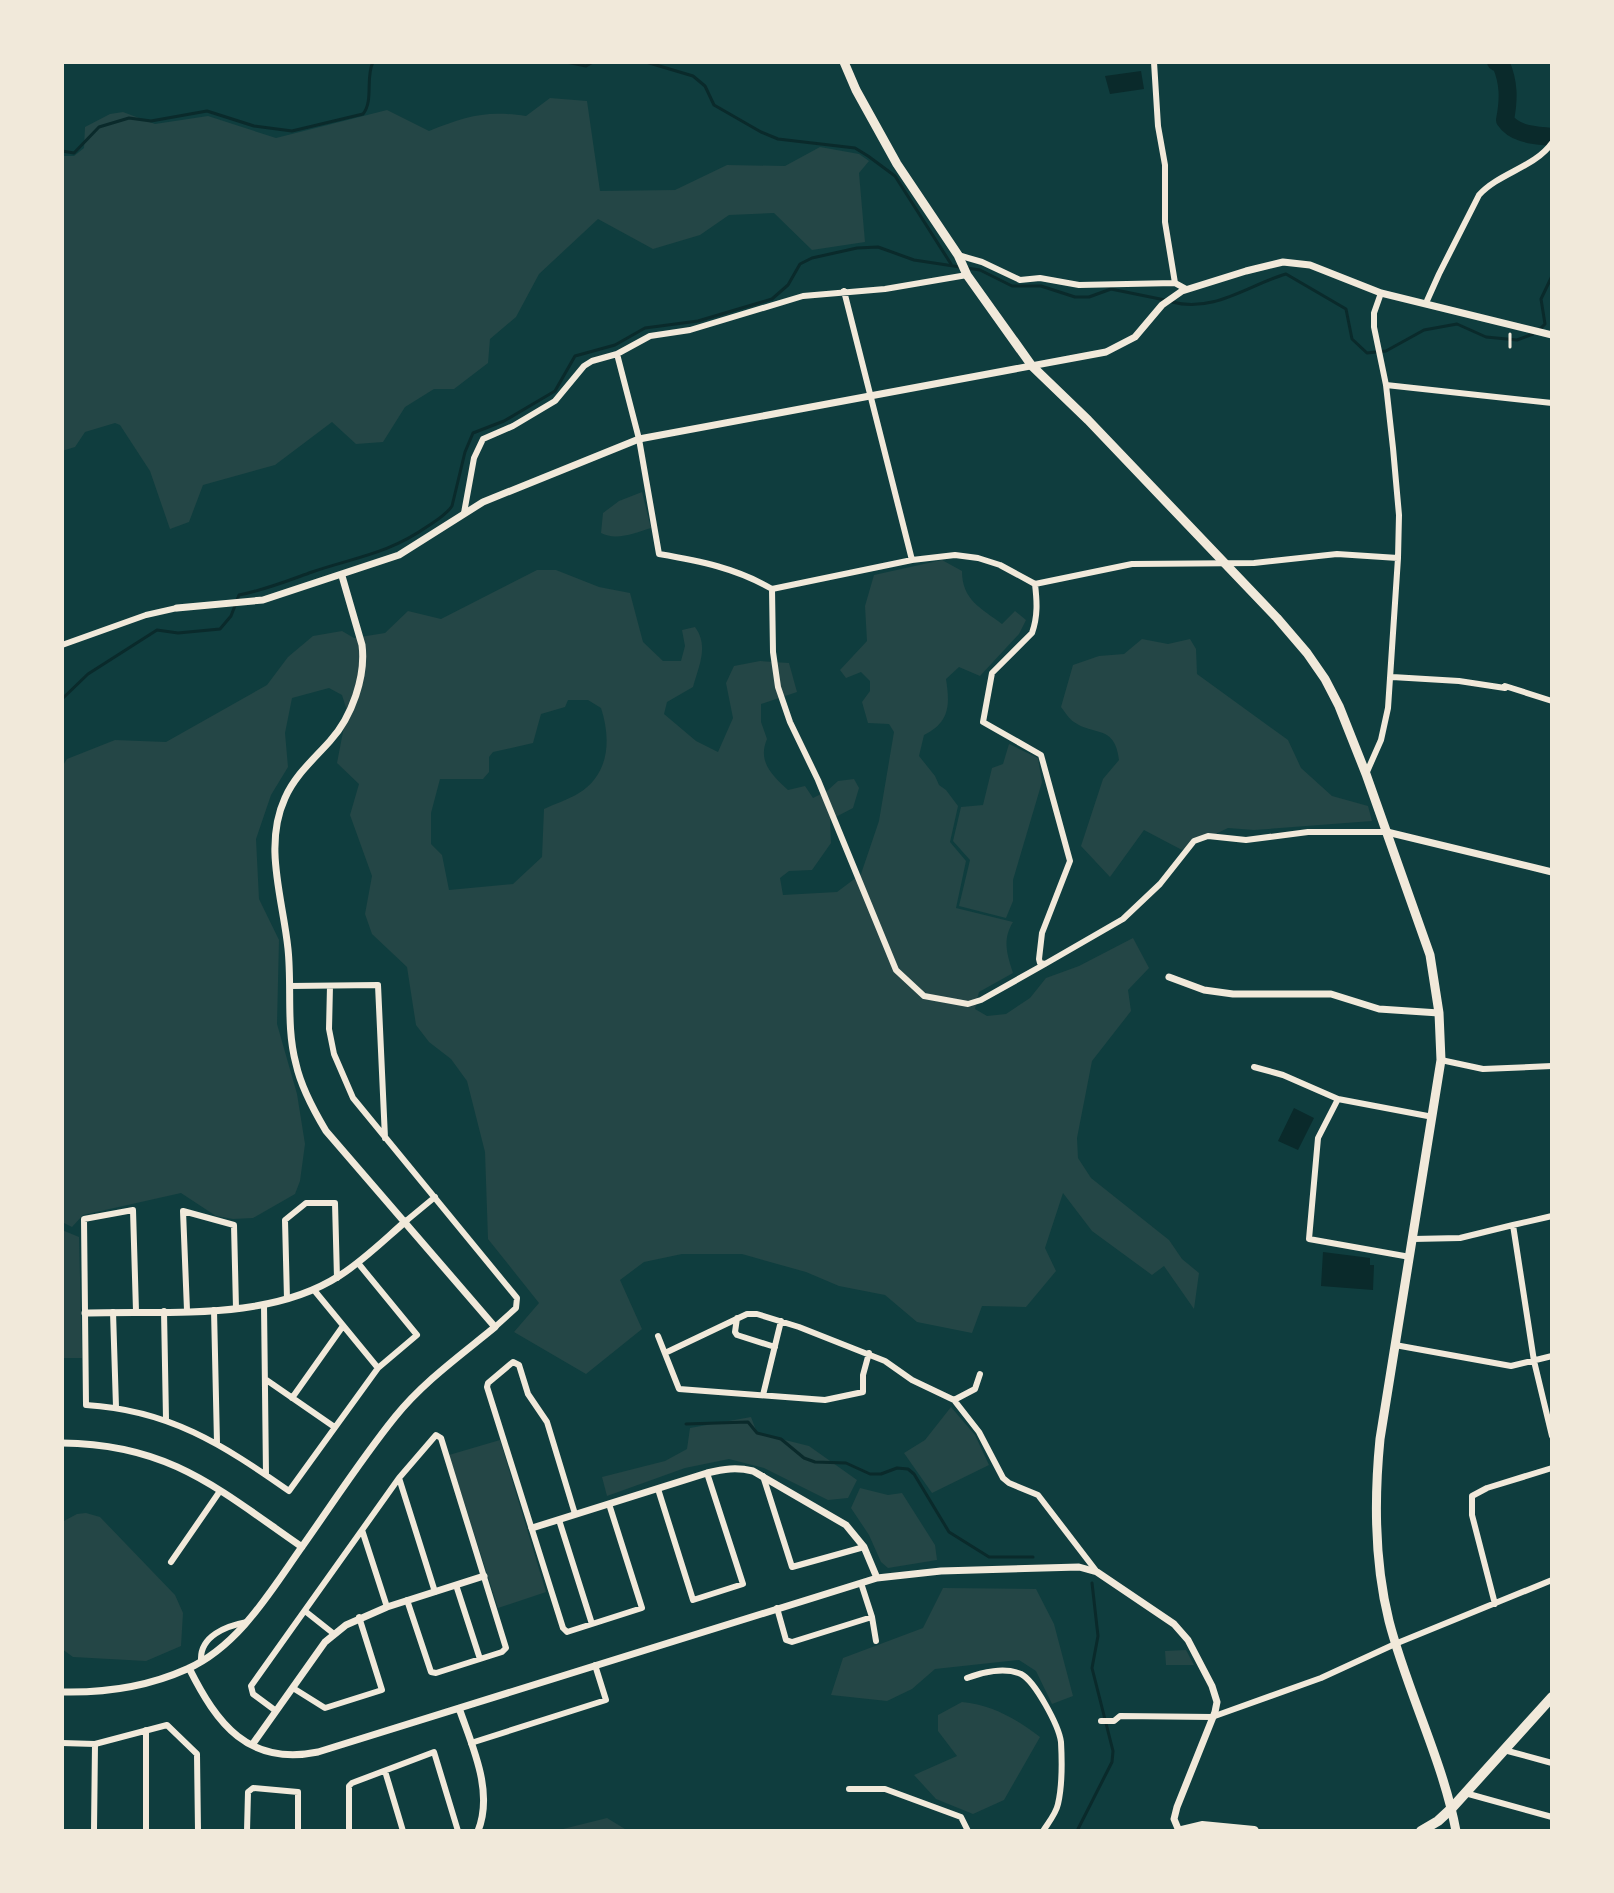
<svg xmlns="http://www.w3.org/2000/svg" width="1614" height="1893" viewBox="0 0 1614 1893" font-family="Cabin,sans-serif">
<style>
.green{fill:#244646;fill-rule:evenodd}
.water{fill:#0a2a2b}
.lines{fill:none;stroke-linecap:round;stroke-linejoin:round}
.stream{stroke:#0a2a2b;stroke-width:3}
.river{stroke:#0a2a2b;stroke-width:18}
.service{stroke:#f1e9da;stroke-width:3}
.minor{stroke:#f1e9da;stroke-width:6}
.tertiary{stroke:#f1e9da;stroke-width:7}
.primary{stroke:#f1e9da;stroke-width:9}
.trunk{stroke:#f1e9da;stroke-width:10}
</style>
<rect width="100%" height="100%" fill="#0f3d3e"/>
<path class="green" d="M550 98 587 101 600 191 675 190 727 165 785 166 820 147 859 154 869 161 859 173 865 242 812 250 774 213 729 215 700 235 653 249 598 219 539 274 516 317 490 339 488 363 454 389H434L405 407 383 442 356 444 332 422 275 465 203 485 189 522 170 529 150 471 120 425 115 423 85 432 75 447 62 451V156H74L84 148 85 127 110 114 123 112 155 124 208 116 276 138 387 110 429 131C466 116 486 110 526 116Z
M642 492 651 528C635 533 616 541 601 533L603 513 619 501Z
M942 560 962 571C962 600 981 608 1002 624L1015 611 1026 620 1019 634 980 676 959 667 946 679C950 705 950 722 924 735L919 756 935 776 939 785 946 790 958 806 950 842 966 861 956 908 1013 922C1002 940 1007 954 1013 973L979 992 975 1009 987 1016 1006 1014 1030 998 1046 978 1079 966 1133 938 1149 968 1128 990 1131 1011 1092 1061 1077 1138 1078 1158 1091 1178 1169 1240 1182 1259 1199 1273 1194 1309 1164 1266 1152 1275 1092 1231 1063 1193 1045 1248 1056 1271 1026 1307 982 1306 972 1333 917 1322 885 1295 839 1286 806 1272 742 1254H682L644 1262 620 1280 642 1329 586 1374 514 1332 539 1303 488 1239 485 1152 467 1081 451 1059 429 1042 416 1025 407 967 372 934 365 914 372 876 350 815 359 784 337 763 347 711 342 695 329 688 292 698 285 733 288 767 271 795 256 839 259 899 279 940 277 1024 297 1094 305 1144 300 1181 295 1194 253 1218 233 1219 216 1216 181 1193 83 1215 72 1227 62 1222V767L67 759 115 740 166 742 267 685 288 657 313 636 342 631 354 638 385 633 408 611 441 619 537 570H556L599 587 630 593 643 642 663 661H681L685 646 682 630 695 627C709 646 699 665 693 687L667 702 664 714 696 741 718 752 733 718 726 683 734 666 760 661 789 663 797 692 761 704V722L767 739C757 762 773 776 788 790L805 786 813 798 827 791 838 781 854 779 859 788 853 808 830 820 831 843 812 870 789 871 780 878 783 895 837 892 861 874 879 821 894 732 889 724 868 723 862 702 870 691V681L861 672 846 678 840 670 867 641 865 606 874 575ZM568 700H588L601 708C611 738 610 774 579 793 568 800 556 803 544 809L542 857 513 884 449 890 442 855 431 844V813L440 779H483L489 772V757L493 752 533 743 541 714 565 707Z
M1142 639 1168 644 1190 639 1196 649 1197 674 1288 740 1301 768 1332 796 1368 806 1372 821 1254 830 1228 828 1182 850 1144 830 1110 877 1081 846 1103 779 1119 760C1115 724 1093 736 1074 722 1069 719 1065 712 1061 707L1073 665 1099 656 1124 654Z
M1009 744 1038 758 1042 782 1013 880V901L1006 918 959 906 970 860 953 841 961 807 983 805 992 768 1003 764Z
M62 1230 79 1237 82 1358H62Z
M951 1407 975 1435 989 1465 932 1493 904 1453 925 1440Z
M751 1417 757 1433 809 1446 857 1480 848 1498 828 1500 764 1468 729 1459 685 1468 607 1496 602 1477 665 1461 687 1449 690 1428Z
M500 1440 546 1592 498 1608 449 1455Z
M860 1488 888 1495 902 1493 935 1545 937 1560 888 1568 881 1562 869 1535 851 1508Z
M86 1513 100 1517 175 1595 183 1613 181 1646 146 1661 73 1657 62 1649V1522L77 1514Z
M943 1588 1036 1589 1054 1624 1073 1696 1052 1704 1036 1671 1019 1660 935 1669 912 1689 887 1701 831 1695 843 1658 923 1628Z
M1186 1650 1194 1665H1166L1165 1651Z
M962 1702C993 1705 1016 1719 1040 1737L1004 1800 973 1814 936 1799 914 1775 957 1756 938 1731V1715Z
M607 1818 625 1829 635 1831H555Z"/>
<path class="water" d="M1141 71 1144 89 1110 94 1105 76Z
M1294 1108 1314 1118 1298 1150 1278 1141Z
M1323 1252 1370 1258V1265H1374L1373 1290 1321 1286Z"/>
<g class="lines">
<path class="stream" d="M566 62 586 66 593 62
M646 62 693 76 705 86 714 105 761 132 778 139 855 148 868 156 895 176 951 264
M1501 64 1507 62
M62 151 74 153 99 127 129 118 151 121 207 111 254 126 292 131 363 114C374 100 365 78 373 62
M1172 302C1214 313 1248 285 1286 274L1346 309 1352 339 1367 353 1386 351 1424 330 1457 324 1486 337 1517 340 1533 334
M1539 330 1545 324 1541 299 1552 276
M62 699 88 674 157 630 178 633 220 629 231 616 239 595C265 590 287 581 312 572 356 557 388 554 428 526 437 520 446 515 452 506L465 452 473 433 504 421 555 391 575 356 615 345 645 328 698 321 772 299 788 285 800 264 812 258 857 248 878 247 914 260 980 270 1012 286H1041L1075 297H1089L1111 289 1165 300
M686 1424 748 1422 757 1433 781 1439 804 1458 815 1462 846 1463 870 1474H881L897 1468 908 1469 914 1474 949 1532 989 1557H1033
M1077 1831 1112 1762 1113 1751 1092 1668 1098 1636 1092 1583"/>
<path class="river" d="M1496 62 1501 64C1509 83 1509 99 1505 120 1515 135 1535 135 1552 137"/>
<path class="service" d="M1510 334V347"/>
<path class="minor" d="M1154 62 1158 126 1165 165V222L1175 283
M958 255 982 262 1020 280 1040 278 1079 285 1175 283 1186 289
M844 291 912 560
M1426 303 1439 274 1479 195C1499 173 1535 167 1552 143
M617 354 639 439 659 554C700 561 736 568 772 589L912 560 955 555 978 558 1000 565 1035 584 1132 564 1254 563 1337 554 1398 558
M1386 385 1552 403
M464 513 474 458 483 439 513 426 555 401 584 366 592 361 617 354 650 336 690 330 803 296 885 289 967 275
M1035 584C1037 601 1038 616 1032 633L992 673 983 722 1041 755 1070 861 1042 933 1039 959 1040 963 1045 964
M772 589 773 652 778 687 790 722 818 780 896 970 924 996 968 1004 981 1000 1045 964 1123 919 1160 884 1194 841 1208 836 1246 840 1308 832H1387
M62 645 146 615 177 608
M1392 677 1459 681 1505 688
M1505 686 1552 701
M1366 774 1381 740 1388 708 1398 558 1399 515 1393 448 1386 385 1374 327V313L1381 293
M290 986 378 985 385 1138
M330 986 329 1029 334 1054 353 1098 517 1298 516 1308 495 1327
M1441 1060 1483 1069 1552 1066
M1254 1067 1283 1075 1338 1099
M1552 1216 1513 1225 1534 1361 1552 1436
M406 1221 435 1197
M1413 1239 1460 1238 1513 1225
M1410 1257 1309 1239 1318 1138 1338 1099 1433 1117
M314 1290 378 1368
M287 1299 285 1220 306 1203H335L337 1278
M264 1305 266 1475
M187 1310 183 1211 234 1225 236 1308
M214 1310 217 1443
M136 1311 133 1210 84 1219 86 1405C169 1410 222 1444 289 1491L378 1368 417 1335 358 1263
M164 1311 166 1419
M113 1312 116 1407
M737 1318 735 1332 737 1335 775 1347
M658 1336 679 1389 825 1400 863 1392V1375L869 1353
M1395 1345 1511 1366 1552 1356
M665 1353 747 1314H757L799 1327 885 1361 912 1380 954 1400 979 1432 1003 1478 1009 1483 1038 1495 1097 1572
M265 1379 333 1426
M763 1395 781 1321
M292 1398 343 1326
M954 1400 975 1389 980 1374
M763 1476 792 1567 864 1547
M399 1478 435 1592
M658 1489 693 1600 743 1584 707 1473
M575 1514 547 1422 528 1394 519 1365 513 1362 488 1383 487 1387 563 1628 567 1632 642 1608 609 1504
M559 1520 592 1624
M362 1530 387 1607
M171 1562 220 1491
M456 1585 480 1659
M1495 1604 1472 1515V1496L1487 1488 1552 1468
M777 1608 786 1640 792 1642 872 1617 861 1583
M305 1611 334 1634
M872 1617 876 1641
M201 1660C200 1636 226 1626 247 1622
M967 1678C982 1672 1005 1667 1021 1674 1035 1681 1059 1726 1061 1742 1062 1760 1062 1787 1058 1804 1056 1814 1048 1823 1043 1831
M293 1688 325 1708 382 1690 359 1617
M276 1711 253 1694 251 1686 399 1478 436 1435 441 1438 506 1648 502 1652 436 1673 431 1672 407 1600
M1101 1721H1114L1120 1716 1212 1717 1321 1678 1395 1644 1552 1580
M146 1730V1831
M62 1743 95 1744 167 1725 197 1754 198 1831
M471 1743 606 1700 595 1665
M1504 1750 1552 1763
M385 1771 403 1831
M849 1789H885L961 1817 968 1831
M1465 1793 1552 1817
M94 1831 95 1744
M247 1831 248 1792 253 1788 298 1792V1831
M349 1831V1786L352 1783 434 1752 458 1831"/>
<path class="tertiary" d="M177 608 263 600 399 555 483 502 639 439 1106 352 1135 337 1162 305 1182 291 1246 271 1283 262 1310 265 1381 293 1552 335
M1387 832 1552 872
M1169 977 1204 990 1233 994H1331L1379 1009 1439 1013
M85 1313C167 1310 267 1322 339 1276 363 1261 384 1240 406 1221
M62 1443C170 1444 218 1489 302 1547
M532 1528 707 1473C724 1469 736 1467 753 1471L846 1525 864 1547 877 1578
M189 1668C217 1724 248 1766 318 1752L877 1578 941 1571 1079 1567 1097 1572 1174 1624 1188 1640 1212 1686 1217 1702 1215 1712 1177 1807 1174 1819 1179 1831
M62 1692C105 1693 147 1687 187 1669 237 1647 269 1594 299 1551 331 1506 361 1459 395 1417 423 1382 461 1355 495 1327L326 1131C314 1111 301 1087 296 1064 286 1027 292 987 288 949 283 899 263 846 285 798 295 775 314 759 330 741 352 717 366 676 362 645L342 576
M459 1708C472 1746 494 1791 478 1831
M252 1745 325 1642 346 1625 387 1607 484 1576"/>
<path class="primary" d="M844 62 856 90 897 164 958 255 967 275 1032 366 1088 420 1277 618 1307 653 1325 679 1339 706 1366 774 1430 955 1439 1013 1441 1060 1380 1439C1374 1500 1374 1561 1389 1621 1407 1691 1443 1761 1456 1831"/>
<path class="trunk" d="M1181 1831 1202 1826 1254 1831
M1421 1831 1438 1821 1451 1809 1552 1697"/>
</g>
<rect width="1614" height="1893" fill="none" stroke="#f1e9da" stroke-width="128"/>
</svg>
